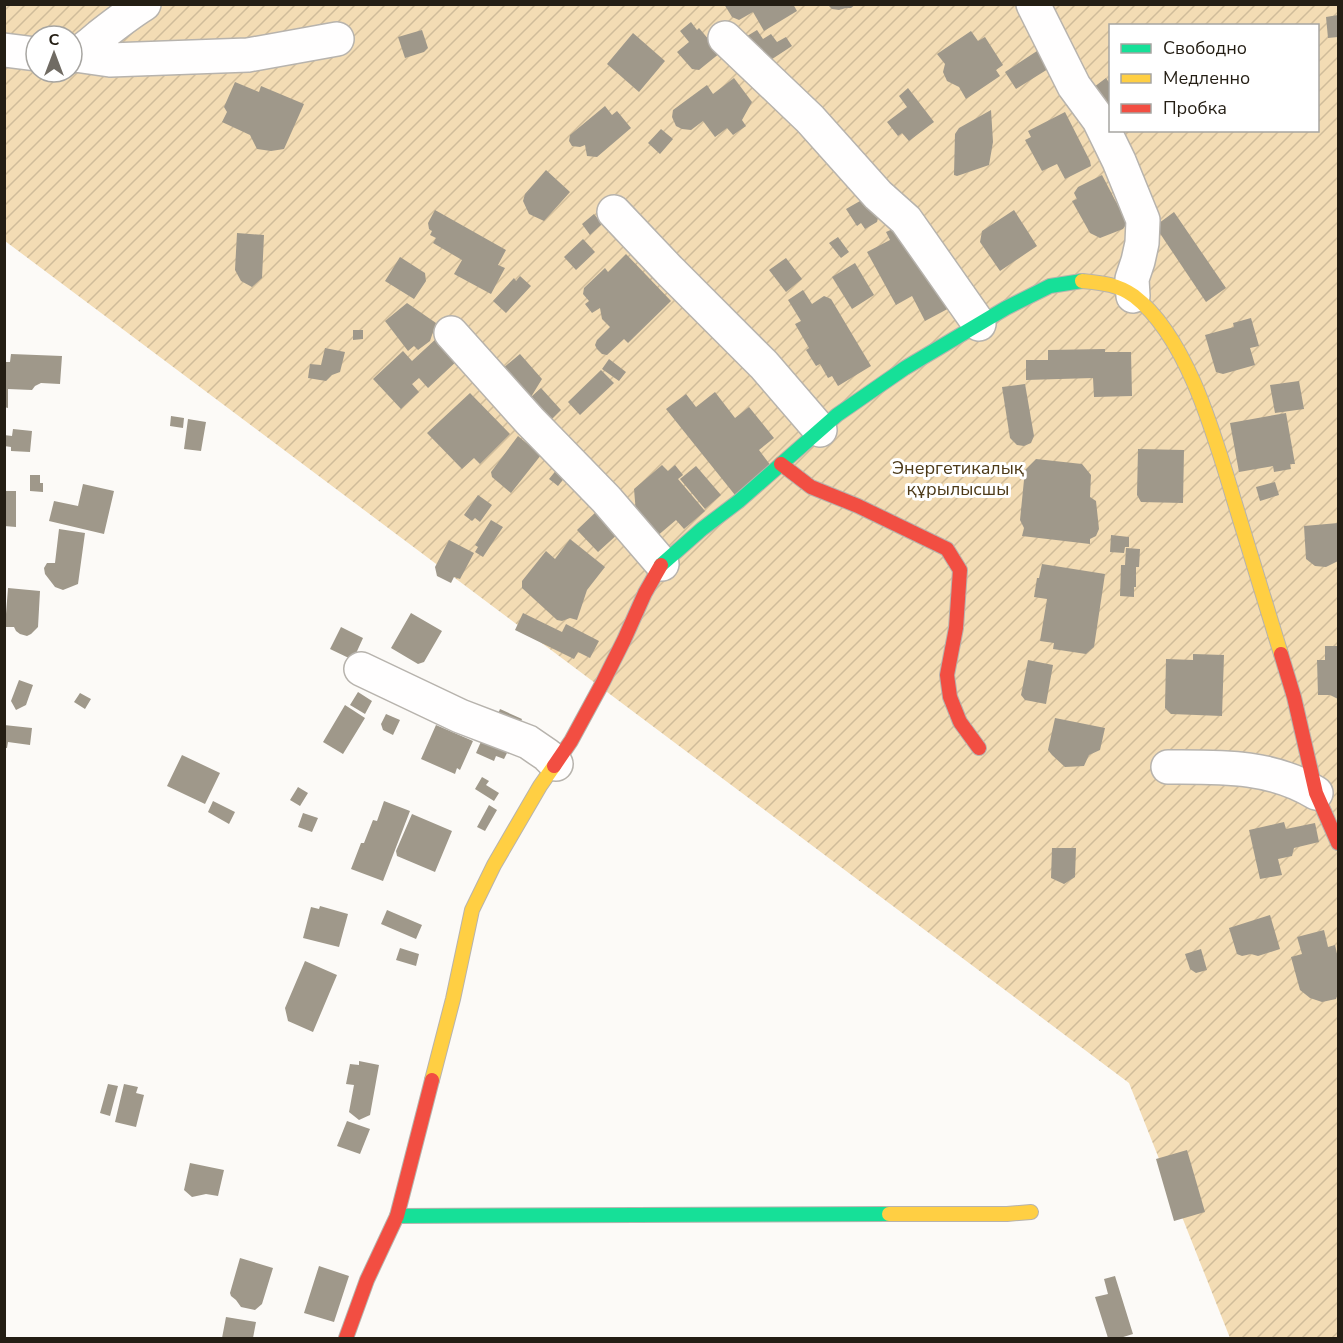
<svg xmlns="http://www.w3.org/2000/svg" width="1343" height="1343" viewBox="0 0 1343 1343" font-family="'Nunito Sans',sans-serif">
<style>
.garden{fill:url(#garden-furrows);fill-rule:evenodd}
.building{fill:#9f988a}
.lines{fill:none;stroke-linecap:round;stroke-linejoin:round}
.street-casing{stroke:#b7b3ad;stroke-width:36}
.fast-casing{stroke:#b7b3ad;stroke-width:16}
.slow-casing{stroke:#b7b3ad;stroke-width:16}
.jam-casing{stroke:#b7b3ad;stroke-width:16}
.street{stroke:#fffefe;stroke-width:33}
.fast{stroke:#16e098;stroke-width:14}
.slow{stroke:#ffcf43;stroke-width:14}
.jam{stroke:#f24e42;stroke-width:14}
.labels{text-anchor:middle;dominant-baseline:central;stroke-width:6;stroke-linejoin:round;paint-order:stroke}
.park-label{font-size:18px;fill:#4d3a18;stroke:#fff}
</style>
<defs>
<pattern id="garden-furrows" width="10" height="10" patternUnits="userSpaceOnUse" patternTransform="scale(1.5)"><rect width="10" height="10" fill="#f3dcb4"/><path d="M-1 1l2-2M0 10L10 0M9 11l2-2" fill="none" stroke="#d0bc9a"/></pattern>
</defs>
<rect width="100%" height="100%" fill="#fcfaf7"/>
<path class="garden" d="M4 5H1338V1338H1230L1129 1083 5 241ZM1110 26H1318V130H1110ZM36 36H72V72H36Z"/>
<path class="building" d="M724 4H793L797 11 764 31 753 12 739 20 732 17Z
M827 4H856L851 8H846L839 10 832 9Z
M1338 15V37L1328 38 1326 17Z
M691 22 697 30 699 28 720 53 699 70 692 69 677 52 689 42 680 31Z
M422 30 428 48 424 52 405 58 398 37Z
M757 30 763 39 771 34 777 42 786 37 792 46 763 65 739 41Z
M971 31 978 41 985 37 1003 65 996 70 1000 76 966 99 959 87 947 81 943 72 945 64 937 54Z
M633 33 665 61 639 92 607 64Z
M1037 51 1048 69 1016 89 1005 72Z
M734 78 752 102 742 120 746 126 733 135 727 128 715 137 703 121 691 130 682 129 676 126 672 117 673 110 707 85 713 94Z
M1106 78 1110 84V109L1090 90Z
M235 82 259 92 261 86 304 104 284 149 271 151 257 149 250 135 222 122 227 112 224 107Z
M908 88 934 122 909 141 902 133 898 136 887 122 907 107 899 96Z
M605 106 612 115 617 111 631 128 597 157 587 156 585 145 580 147 572 146 569 141 570 135Z
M991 110 993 142 989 165 957 176 954 175 955 134 959 128Z
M1065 112 1090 161 1091 166 1065 179 1057 164 1042 171 1025 140 1031 137 1028 131Z
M661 129 673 139 660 154 648 143Z
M546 170 570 192 544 221 529 214 523 201 525 194Z
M1102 175 1127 223 1123 229 1100 238 1090 233 1072 201 1077 199 1074 193 1078 187Z
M867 197 878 218 877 222 865 229 861 223 857 226 846 209Z
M435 210 506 250 498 265 505 268 491 294 454 274 462 260 433 243 436 238 430 235 432 231 429 229 428 223Z
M1014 210 1037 246 1000 271 980 242 982 231Z
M1174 212 1226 288 1206 302 1155 226Z
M594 214 602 224 590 235 582 224Z
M897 227 955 305 925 321 912 296 896 305 867 252 890 240 886 232Z
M237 233 264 235 262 278 252 287 241 281 235 270Z
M838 237 849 252 841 258 829 243Z
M583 239 595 252 576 270 564 257Z
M626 254 671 301 628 343 624 339 607 355 602 354 597 349 595 345 597 340 610 327 602 319 600 308 592 313 585 304 589 301 583 294 584 288 605 268 608 272Z
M400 257 425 273 426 281 414 299 385 281Z
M786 258 802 279 786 292 769 270Z
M855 263 874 295 852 309 832 277Z
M520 276 531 286 506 313 493 301 514 278 516 281Z
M803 290 812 304 824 296 831 299 871 366 838 386 832 376 828 378 820 364 816 366 806 350 809 348 795 324 801 321 788 300Z
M407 303 436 323 430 341 418 350 414 346 408 351 385 321Z
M1251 318 1259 346 1250 348 1255 365 1223 374 1216 372 1205 335 1234 327 1233 323Z
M353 330H363V339L353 340Z
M438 337 459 359 428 388 419 378 412 384 419 392 401 409 373 379 403 351 412 361Z
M325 348 345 352 340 372 332 375 326 381 308 378 310 364 321 365Z
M1105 349V352H1131L1132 396 1094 397 1093 378 1026 380V360H1048V350Z
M11 354 62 356 60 384 41 383 35 386 32 390 8 389V408L4 407V362H10Z
M520 354 542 379 531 397 541 388 561 410 544 427 523 405 531 397 516 396 496 374Z
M609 359 626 372 619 381 602 369Z
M601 370 614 383 580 415 568 402Z
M1299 381 1304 409 1275 413 1270 385Z
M1025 384 1034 436 1031 443 1024 446 1017 445 1010 438 1002 387Z
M715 392 735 418 749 407 774 438 759 450 771 466 735 495 666 409 686 394 696 407Z
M470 393 510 434 480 464 474 458 462 469 427 433Z
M1286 413 1295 464H1290L1291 469 1274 472 1273 466 1239 472 1230 423Z
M171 416 184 418 183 428 170 426Z
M188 419 206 422 201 451 184 449Z
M13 429 32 431 30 452 11 451V447L4 446V435L12 436Z
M518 436 541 455 511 493 492 477 491 472Z
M1138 449 1184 450 1183 503 1141 502 1137 495Z
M1036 459 1082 464 1091 475 1090 497 1096 501 1099 529 1096 536 1090 539V544L1022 536 1024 528 1020 520 1025 470Z
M662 465 668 471 675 465 683 475 678 479 705 511 684 529 676 520 656 537 636 513 634 489Z
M696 466 721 495 705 509 680 479Z
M558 468 566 476 558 486 549 479Z
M30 475H40V483H43V492L30 491Z
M1275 482 1279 495 1260 501 1256 487Z
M83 484 114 491 104 534 49 521 54 501 78 506Z
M4 491H16V527L4 526Z
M478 495 492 505 480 522 475 518 472 521 464 515Z
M598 510 619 533 598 552 577 530Z
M491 520 503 527 483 557 475 552 478 547 475 545Z
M1338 523V561L1326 567 1315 566 1306 559 1304 526Z
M59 529 85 533 78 584 63 590 55 587 45 574 44 568 47 563H55Z
M1111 535 1129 537V547H1125L1124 553 1110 552Z
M570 539 605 567 587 590 577 620 570 618 562 621 557 620 522 588V581L546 551 555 559Z
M449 540 474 553 460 579 454 577 451 583 437 576 435 567Z
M1126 548 1140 549 1139 567H1136V587H1134V597L1120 596 1121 565H1125Z
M1042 564 1105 574 1094 647 1086 654 1053 649 1054 643 1040 641 1047 599 1034 597 1037 578H1039Z
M8 588 40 591 38 627 31 634 27 636 20 634 16 631 14 627H5Z
M411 613 442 631 424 662 418 664 391 648Z
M523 613 562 632 566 624 599 641 590 658 578 652 574 659 515 630Z
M341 627 363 638 353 660 330 649Z
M1325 646H1338V699L1330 695H1318L1317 660H1325Z
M1193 654 1224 655 1222 716 1171 714 1165 708 1166 659 1193 660Z
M1028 660 1053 665 1046 704 1025 700 1021 695Z
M19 680 33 685 26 705 16 710 11 701Z
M358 692 372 701 365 714 350 705Z
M80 693 91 699 85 709 74 702Z
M345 705 365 718 343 754 323 742Z
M500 709 522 719 517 731 495 721Z
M386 714 400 720 393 735 383 730 381 724Z
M1055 718 1105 728 1100 750 1089 755 1084 766 1065 767 1052 755 1048 750Z
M4 725 32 728 30 745 8 742 7 748H4Z
M436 725 473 741 460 770 457 768 455 774 421 759Z
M483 737 508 751 504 759 496 756 494 761 476 753Z
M182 755 220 773 205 804 167 786Z
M482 777 489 781 486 785 499 793 494 801 475 789Z
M298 787 308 793 300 806 290 800Z
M213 801 235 812 229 824 208 812Z
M384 801 410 811 383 881 351 869 361 843H364L373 820 377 821Z
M489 805 497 810 485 831 477 827Z
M303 813 318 818 312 832 298 827Z
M412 814 452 831 435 872 397 856 396 851Z
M1284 822 1286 829 1315 823 1319 842 1294 848 1292 856 1278 859 1282 875 1260 879 1249 830Z
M1052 848H1076L1075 877 1064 884 1051 878Z
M320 906 348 914 339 947 303 938 311 907 319 909Z
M387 910 422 925 416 939 381 924Z
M1270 915 1280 949 1258 956 1251 954 1242 956 1237 954 1229 928Z
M1324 930 1328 947 1335 945 1338 958V994L1336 999 1322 1002 1310 998 1300 990 1291 957 1302 954 1297 937Z
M400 948 419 954 416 966 396 960Z
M1201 949 1207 970 1196 973 1190 969 1185 954Z
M305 961 337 975 313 1032 288 1021 285 1008Z
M359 1061 379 1065 370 1115 359 1120 349 1112 354 1085 346 1084 350 1064 359 1065Z
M108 1084 118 1086 110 1116 100 1113Z
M124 1084 138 1087 136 1093 144 1095 136 1127 115 1122Z
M347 1121 370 1129 360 1154 337 1146Z
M1187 1150 1205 1212 1174 1221 1156 1159Z
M190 1163 224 1170 218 1196 206 1194 192 1197 184 1190Z
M240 1258 273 1268 262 1304 255 1310 241 1307 236 1300 231 1296 230 1293Z
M319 1266 349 1276 334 1322 304 1313Z
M1115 1276 1133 1334 1120 1338H1108L1095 1297 1108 1294 1104 1279Z
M226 1317 256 1322 253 1338H222Z"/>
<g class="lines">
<g class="street-casing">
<path id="street" d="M1033 4 1074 86 1099 120 1119 161 1143 220 1142 243 1138 261 1132 279 1133 296
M725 38 810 119 878 195 906 220 979 324
M4 50 36 54
M75 55 110 60 248 55 337 39
M72 56C82 52 92 43 100 36 114 25 128 14 144 4
M614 212 669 270 764 365 820 430
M451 333 530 421 606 499 662 564
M361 669 460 716 528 742 547 755 556 764
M1168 767C1219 767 1271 765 1316 793"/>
</g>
<g class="fast-casing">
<path id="fast" d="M661 565 702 529 739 501 837 415 905 368 1006 308 1050 286 1082 281
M397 1216 889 1214"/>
</g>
<g class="slow-casing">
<path id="slow" d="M1082 281C1102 283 1117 284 1134 296 1190 339 1217 445 1237 510 1252 558 1266 606 1281 654
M432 1080 453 999 472 910 494 865 540 786 554 766
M889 1214H1007L1031 1212"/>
</g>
<g class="jam-casing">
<path id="jam" d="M781 464 811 487 858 506 947 549 960 570 956 628 947 675 950 697 960 722 979 748
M1281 654 1294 697 1316 793 1338 843
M554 766 571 741 603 682 624 640 645 593 661 565
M346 1338 367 1280 397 1216 432 1080"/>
</g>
<use href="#street" class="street"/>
<use href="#fast" class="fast"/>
<use href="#slow" class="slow"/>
<use href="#jam" class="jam"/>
</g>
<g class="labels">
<g class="park-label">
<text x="958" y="468">Энергетикалық<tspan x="958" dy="21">құрылысшы</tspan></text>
</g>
</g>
<rect width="1343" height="1343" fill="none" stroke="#241e14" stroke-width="12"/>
<rect x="1109" y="24" width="210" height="108" fill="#ffffff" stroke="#a7a5a1" stroke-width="1.5"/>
<rect x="1121" y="44" width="30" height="9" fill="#16e098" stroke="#a7a5a1" stroke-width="1.5"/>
<text x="1163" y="54" font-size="18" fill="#241e14">Свободно</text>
<rect x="1121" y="74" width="30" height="9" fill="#ffcf43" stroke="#a7a5a1" stroke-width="1.5"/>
<text x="1163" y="84" font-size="18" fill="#241e14">Медленно</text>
<rect x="1121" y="104" width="30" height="9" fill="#f24e42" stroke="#a7a5a1" stroke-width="1.5"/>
<text x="1163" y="114" font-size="18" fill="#241e14">Пробка</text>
<g transform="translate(54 54)"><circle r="28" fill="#ffffff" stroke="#a7a5a1" stroke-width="1.5"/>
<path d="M0-4.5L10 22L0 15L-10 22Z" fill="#706b63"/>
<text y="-9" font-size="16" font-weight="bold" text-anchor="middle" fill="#241e14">С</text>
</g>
</svg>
